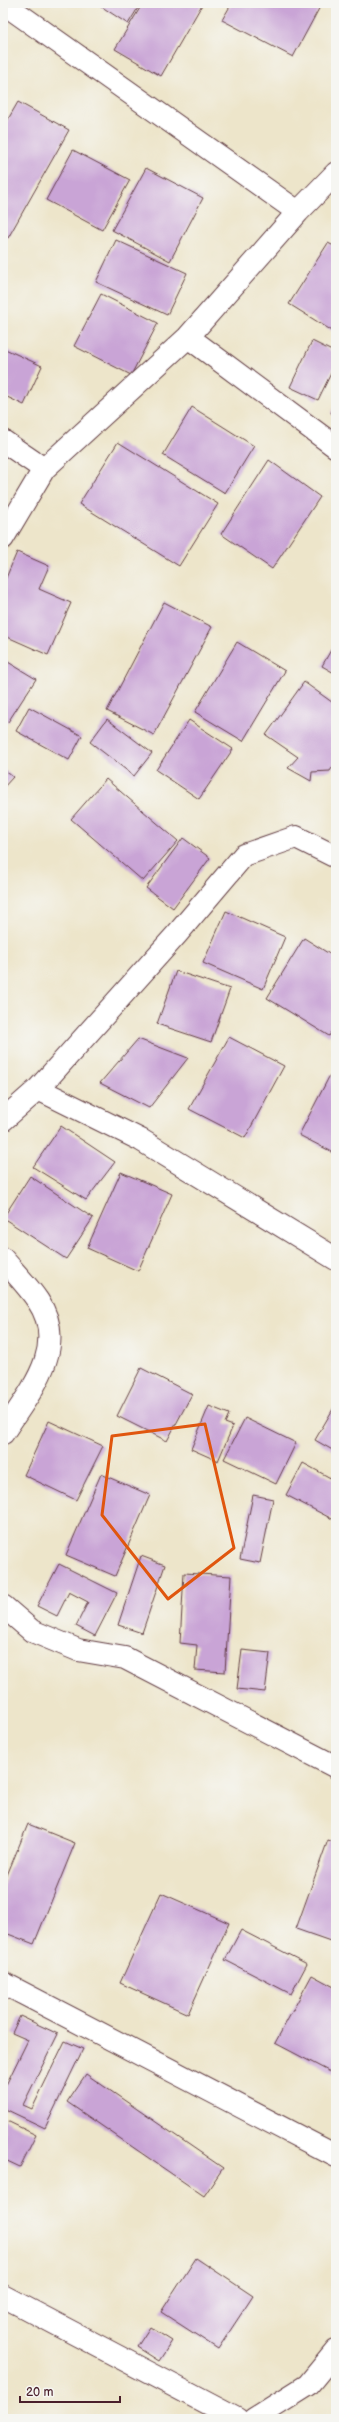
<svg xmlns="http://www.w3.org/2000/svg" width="339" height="2422" viewBox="0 0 339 2422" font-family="'Balsamiq Sans',sans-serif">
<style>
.building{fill:#c9a4d6}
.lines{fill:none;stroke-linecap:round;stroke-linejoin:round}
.minor-casing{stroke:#623d43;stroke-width:24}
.minor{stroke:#fff;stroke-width:22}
.marked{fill:none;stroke:#e0560e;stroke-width:3;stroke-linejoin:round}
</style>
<rect width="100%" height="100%" fill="#f6f6f2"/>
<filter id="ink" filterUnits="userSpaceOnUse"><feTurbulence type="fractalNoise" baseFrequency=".025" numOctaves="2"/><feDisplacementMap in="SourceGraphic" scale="8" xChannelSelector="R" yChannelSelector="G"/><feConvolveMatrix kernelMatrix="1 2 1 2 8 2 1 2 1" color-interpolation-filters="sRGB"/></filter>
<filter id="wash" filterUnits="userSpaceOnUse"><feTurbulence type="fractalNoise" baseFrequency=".012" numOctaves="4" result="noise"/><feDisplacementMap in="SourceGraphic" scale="16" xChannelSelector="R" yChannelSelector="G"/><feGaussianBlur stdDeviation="0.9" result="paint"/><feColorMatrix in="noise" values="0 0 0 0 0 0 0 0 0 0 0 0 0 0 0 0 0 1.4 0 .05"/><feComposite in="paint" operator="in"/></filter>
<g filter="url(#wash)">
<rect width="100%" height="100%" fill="#ede5ca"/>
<g id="blocks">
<path class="building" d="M96 3H141L128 24Z
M143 3H203L161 76 115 49Z
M232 3H322L293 57 222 20Z
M18 102 69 130 8 238 3 235V128Z
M73 150 130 180 102 230 46 200Z
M146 168 203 198 170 261 112 230Z
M116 240 187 273 167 315 96 282Z
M328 243 336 247V329L334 332 289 304Z
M101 294 158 323 131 375 74 346Z
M312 341 336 353V363L318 400 290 387Z
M3 348 42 366 24 405 3 395Z
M336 404V416L331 413Z
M192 407 254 446 225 493 163 455Z
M118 442 218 504 179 566 79 504Z
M269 460 320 497 272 569 221 534Z
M17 552 49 566 39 589 71 603 48 655 3 635V585Z
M164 602 212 627 154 735 107 711Z
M336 641V674L322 666Z
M237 642 285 671 243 741 195 712Z
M3 659 36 679 8 722 3 719Z
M304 682 336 705V762L330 771 312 772 311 781 288 768 298 757 266 735Z
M29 707 82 736 69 760 16 731Z
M107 719 152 753 134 776 90 742Z
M189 720 233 749 199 799 156 770Z
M3 769 13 777 3 788Z
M106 779 178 841 143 881 71 819Z
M183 838 210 858 173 908 146 888Z
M226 911 285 937 263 989 203 963Z
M304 938 336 958V1025L329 1036 267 998Z
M176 971 230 989 211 1042 157 1024Z
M229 1037 284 1066 245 1138 189 1109Z
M138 1039 188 1058 149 1108 100 1083Z
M330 1075 336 1078V1154L299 1135Z
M61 1126 115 1162 86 1200 33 1167Z
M121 1172 172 1194 138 1271 87 1248Z
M30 1176 93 1218 66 1259 3 1218Z
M141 1368 192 1394 167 1441 117 1416Z
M336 1404V1452L315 1440Z
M209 1406 229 1414 225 1423 233 1426 218 1461 191 1449Z
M245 1418 296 1443 276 1484 224 1459Z
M49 1421 103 1446 76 1500 24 1475Z
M303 1463 336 1481V1521L286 1495Z
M101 1474 150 1495 115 1576 66 1555Z
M253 1495 273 1499 260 1563 240 1559Z
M141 1556 165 1565 142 1633 118 1625Z
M59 1564 117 1593 95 1636 76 1626 88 1602 69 1592 57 1616 37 1606Z
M184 1573 231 1576 225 1672 195 1670 197 1645 180 1643Z
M242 1650 270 1653 265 1692 237 1689Z
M28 1824 75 1843 34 1944 3 1932V1885Z
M328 1840 336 1843V1943L296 1929Z
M161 1893 229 1923 188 2014 120 1983Z
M241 1930 307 1964 291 1994 225 1960Z
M312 1975 336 1988V2075L275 2043Z
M20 2016 58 2034 23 2105 32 2109 65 2041 83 2049 45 2128 3 2108V2091L28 2040 12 2033Z
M86 2074 223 2168 204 2196 67 2102Z
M3 2119 36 2135 20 2167 3 2159Z
M196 2258 253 2296 218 2349 161 2312Z
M150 2327 172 2341 159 2361 137 2347Z"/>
</g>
</g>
<g filter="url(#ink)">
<use href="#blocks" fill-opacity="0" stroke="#623d43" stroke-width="1"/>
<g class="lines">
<g class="minor-casing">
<path id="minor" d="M3 3 298 212
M188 337 336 447
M3 441 44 469
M3 538 44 469 188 337 298 212 336 173
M38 1089 141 1140 336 1259
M3 1120 38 1089 177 934 244 855 296 837 336 857
M3 1259C15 1273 28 1286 38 1301 70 1348 28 1394 3 1433
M3 1606 32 1631 78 1650 125 1658 336 1767
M3 1983 336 2156
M3 2296 237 2419
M254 2419 308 2385 336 2351"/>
</g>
<use href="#minor" class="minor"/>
</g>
</g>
<path class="marked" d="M205 1424 234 1548 168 1599 102 1515 112 1436Z"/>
<rect width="339" height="2422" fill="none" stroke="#f6f6f2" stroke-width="16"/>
<path d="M20 2396v6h100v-6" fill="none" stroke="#4a1f2b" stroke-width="2"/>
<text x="26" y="2396" font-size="12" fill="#4a1f2b" stroke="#f6f6f2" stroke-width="3" paint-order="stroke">20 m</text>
</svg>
